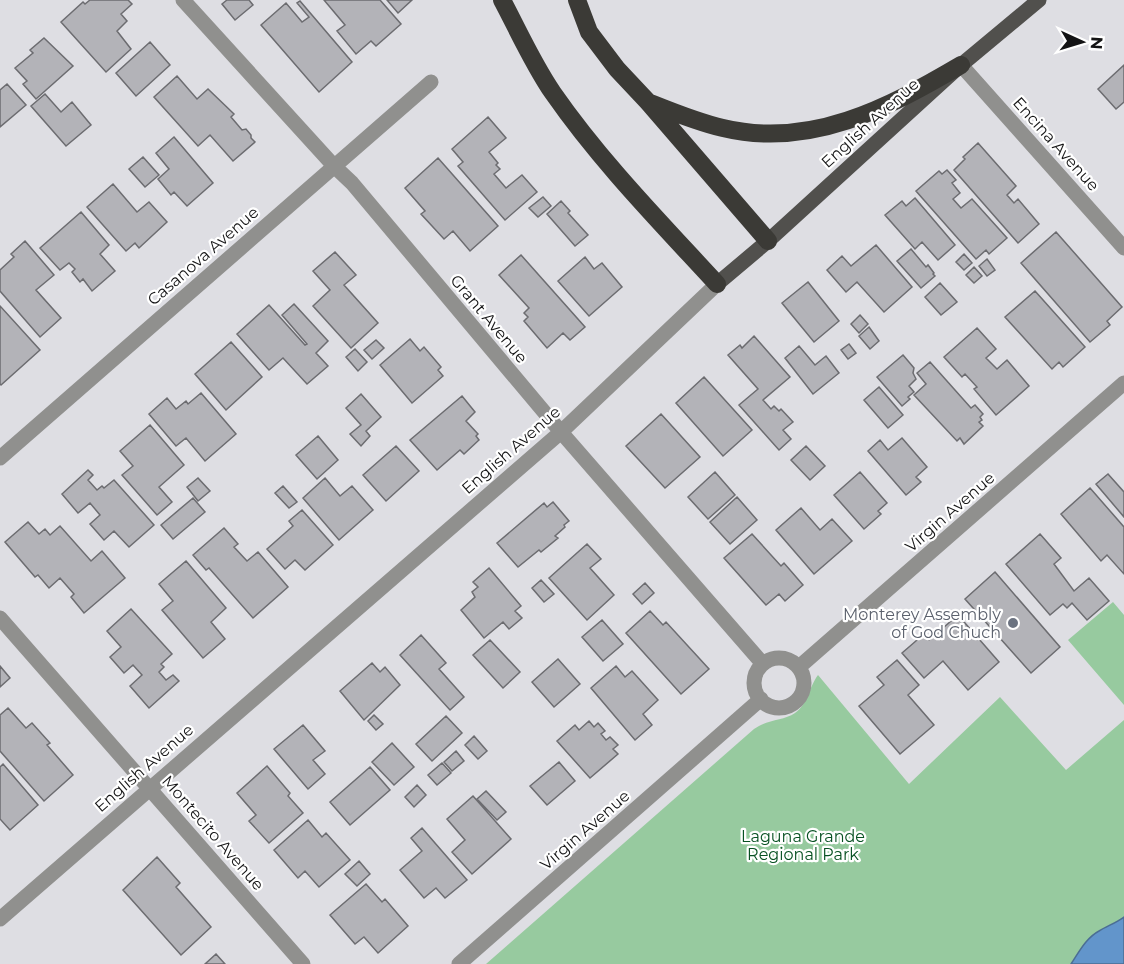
<svg xmlns="http://www.w3.org/2000/svg" width="1124" height="964" viewBox="0 0 1124 964" font-family="Montserrat,sans-serif">
<style>
.green{fill:#97ca9f}
.water{fill:#6295cb;stroke:#4b6e94;stroke-width:1.5}
.building{fill:#b3b3b8;stroke:#6c6c70;stroke-width:1.5}
.lines{fill:none;stroke-linecap:round;stroke-linejoin:round}
.street{stroke:#90908e;stroke-width:15}
.primary{stroke:#51504d;stroke-width:15}
.highway{stroke:#3b3a36;stroke-width:18}
.worship-dot{fill:#6b7280;stroke:#fff;stroke-width:2}
.labels{text-anchor:middle;dominant-baseline:central;stroke-width:4.5;stroke-linejoin:round;paint-order:stroke}
.street-label{font-size:16px;fill:#141415;stroke:#fff}
.worship-label{font-size:16px;fill:#5b616d;stroke:#fff;text-anchor:end}
.park-label{font-size:16px;fill:#075122;stroke:#fff}
</style>
<rect width="100%" height="100%" fill="#dedee3"/>
<path class="green" d="M1113 602 1124 615V705L1068 640Z
M818 675 909 784 1000 697 1066 770 1124 720V964H486L754 729C768 719 783 721 795 713 808 704 809 687 818 675Z"/>
<path class="water" d="M1124 917V964H1071C1079 952 1086 938 1099 931 1107 926 1116 923 1124 917Z"/>
<path class="building" d="M90 0H128L132 4 121 14 127 21 117 31 131 49 106 72 61 22 83 2 85 4Z
M227 0H249L253 5 235 20 222 4Z
M324 0H380L401 24 376 46 371 41 356 54 337 31 345 25Z
M387 0H412L398 13Z
M300 1 352 62 319 92 261 25 286 3 302 22 309 17 297 3Z
M44 38 73 66 36 99 23 84 27 81 15 68 33 53 30 50Z
M150 42 170 65 136 96 116 73Z
M1124 65V102L1116 109 1098 89Z
M177 76 197 99 208 89 234 114 231 117 242 130 246 129 251 135V138L255 142 233 161 210 135 198 146 154 97Z
M7 84 26 105 0 127V90Z
M45 94 61 112 72 102 91 125 66 146 31 106Z
M488 117 506 138 489 152 498 163 496 165 500 169 494 174 506 188 522 175 537 192 505 220 458 166 463 162 452 149Z
M174 137 213 183 187 206 174 192 171 195 158 179 169 169 156 153Z
M978 143 1016 186 1007 195 1014 203 1018 199 1039 224 1018 243 954 170 965 159 963 157Z
M143 157 159 175 145 187 129 169Z
M438 158 498 226 470 251 453 231 444 239 421 214 425 211 405 188Z
M947 170 956 180 952 183 960 193 953 199 961 208 972 199 1007 238 989 254 986 250 976 259 916 191 939 171 942 174Z
M113 184 137 212 149 202 167 222 139 248 135 243 126 251 87 207Z
M543 197 551 206 538 217 529 208Z
M915 198 955 245 938 260 922 242 915 249 885 215 902 201 906 206Z
M561 201 570 211 568 213 588 235 575 246 547 214Z
M81 212 109 245 100 254 115 271 92 291 83 279 80 282 72 272 75 269 69 263 60 270 40 248Z
M1056 232 1122 307 1107 321 1110 325 1090 342 1021 263Z
M25 241 54 275 36 290 61 318 40 337 0 291V270L14 257 11 254Z
M876 245 912 287 884 312 857 282 846 292 827 270 842 256 851 266Z
M911 249 926 267 928 265 934 273 933 274 935 276 921 288 897 261Z
M335 252 356 275 344 285 378 323 351 348 313 306 330 290 313 271Z
M964 254 972 263 964 270 956 262Z
M521 255 585 327 570 340 563 333 547 348 524 321 528 317 524 313 529 308 499 275Z
M585 257 594 269 602 263 622 287 589 316 558 281Z
M987 259 995 270 987 276 979 266Z
M974 267 982 276 974 283 966 275Z
M808 282 839 321 814 342 782 303Z
M940 283 957 302 941 315 925 297Z
M1035 291 1085 347 1063 367 1059 362 1052 369 1005 317Z
M294 304 328 341 316 353 328 366 307 384 283 358 269 370 237 334 269 305 305 345 307 344 282 315Z
M0 306 40 350 1 385 0 384Z
M860 315 868 324 859 333 851 324Z
M869 327 879 341 870 349 859 336Z
M977 328 996 349 986 358 997 369 1007 360 1029 386 996 415 974 389 977 387 965 374 962 377 944 357Z
M754 336 790 377 763 400 771 409 774 406 779 411 781 409 793 422 783 430 791 439 779 450 739 405 758 389 728 355 740 345 742 348Z
M410 339 420 351 424 347 441 367 438 370 443 376 412 403 380 365Z
M376 340 384 348 372 359 364 350Z
M231 342 262 377 226 410 195 374Z
M849 344 856 353 848 359 841 350Z
M799 346 815 365 826 356 839 373 813 394 785 358Z
M355 349 367 362 358 371 346 357Z
M903 355 914 368 913 373 916 379 909 386 914 392 908 397 910 399 902 406 877 377Z
M930 362 971 408 975 405 983 414 980 417 982 420 979 422 983 426 964 444 960 438 957 441 914 395 926 384 917 373Z
M704 377 752 430 723 456 676 403Z
M879 387 903 415 888 428 864 400Z
M201 393 236 434 205 461 186 438 176 446 149 414 167 398 176 409 186 401 188 404Z
M361 394 381 417 366 431 370 436 361 446 350 434 361 425 346 408Z
M462 396 475 412 466 421 478 434 476 436 479 440 464 454 460 450 437 470 410 440Z
M661 414 700 457 665 488 626 446Z
M150 425 184 465 159 487 172 502 157 515 122 475 133 466 120 451Z
M318 436 338 460 317 479 296 455Z
M902 438 927 467 916 477 921 482 906 495 868 451 880 440 888 450Z
M396 446 419 471 386 501 363 475Z
M806 446 825 466 810 480 791 460Z
M88 470 93 475 88 480 97 490 102 486 104 488 114 480 154 525 129 547 114 531 104 540 90 524 100 515 90 503 78 513 62 494Z
M715 472 735 495 708 519 688 497Z
M860 472 887 503 878 511 881 514 864 529 834 495Z
M1108 474 1124 492V517L1096 484Z
M198 478 210 491 198 501 187 487Z
M325 478 340 496 352 486 373 510 339 540 303 498Z
M283 486 297 502 289 508 275 493Z
M1090 488 1124 527V574L1107 555 1101 561 1061 514Z
M737 497 757 520 730 544 710 522Z
M193 498 205 512 173 539 161 525Z
M553 502 569 521 564 525 565 527 555 536 558 538 541 552 539 550 518 567 497 543 544 503 547 507Z
M801 508 820 530 832 519 852 541 814 574 776 530Z
M302 510 333 545 305 570 295 560 285 569 267 549 293 526 289 521Z
M28 522 39 534 45 529 50 535 60 526 91 561 102 551 125 578 84 613 71 597 74 594 60 578 49 588 38 575 35 577 5 542Z
M224 528 238 544 234 547 247 561 258 552 288 587 253 618 209 568 206 570 193 555Z
M752 534 781 566 784 563 803 585 785 601 779 594 766 605 724 558Z
M1040 534 1061 558 1054 564 1074 591 1089 578 1109 601 1087 620 1072 603 1067 608 1063 604 1050 615 1006 564Z
M587 544 601 559 590 568 614 595 587 620 549 578Z
M186 561 226 608 211 622 225 639 203 658 162 610 173 601 159 584Z
M489 568 521 606 515 611 522 618 509 629 503 622 484 638 461 610 475 597 472 592 478 587 473 582Z
M995 572 1060 647 1031 673 965 599Z
M541 580 554 594 544 602 532 588Z
M645 583 654 593 642 604 633 594Z
M131 609 172 654 161 664 164 667 159 672 166 680 173 675 179 681 149 708 130 686 142 675 133 665 124 673 110 657 121 647 107 631Z
M650 611 663 625 666 622 709 669 681 694 626 633Z
M958 615 999 662 968 690 943 661 924 678 902 653 924 634 929 640Z
M602 620 623 644 603 661 582 637Z
M421 635 446 663 439 669 464 697 450 710 400 655Z
M490 640 520 672 503 688 473 655Z
M558 659 580 684 554 707 532 682Z
M897 660 919 685 908 695 934 725 900 754 859 706 884 685 877 677Z
M372 663 380 672 385 667 400 685 364 720 340 691Z
M0 666 10 678 0 687Z
M616 666 625 677 632 671 658 700 643 714 652 725 635 740 591 688Z
M8 708 26 728 32 723 50 743 47 745 73 775 44 801 0 751V715Z
M374 715 383 724 376 730 368 721Z
M446 716 462 733 432 761 416 744Z
M589 721 594 727 598 723 605 731 601 734 606 740 610 737 618 745 613 749 618 754 590 778 557 741 575 725 579 730Z
M303 725 325 751 313 760 325 774 308 789 274 749Z
M474 736 487 751 478 759 465 745Z
M392 743 414 767 394 785 372 762Z
M456 751 464 761 452 771 444 762Z
M559 762 575 781 547 805 530 786Z
M442 763 451 773 437 785 428 775Z
M3 764 38 805 10 830 0 819V767Z
M267 766 290 793 288 796 303 813 269 843 249 821 256 815 237 793Z
M370 767 390 790 350 825 330 802Z
M417 785 426 795 414 807 405 797Z
M486 791 506 812 497 820 477 799Z
M473 796 511 839 472 874 452 852 465 840 447 819Z
M308 820 322 837 326 833 350 860 319 887 305 871 298 878 274 850Z
M422 828 467 880 445 898 436 888 424 898 400 870 422 851 411 838Z
M157 857 180 883 176 887 211 927 181 955 123 890Z
M359 861 370 874 357 886 345 874Z
M366 884 382 902 385 899 408 926 378 953 364 937 355 944 330 915Z
M216 954 225 964H205Z"/>
<g class="lines">
<path class="street" d="M183 0 334 166 352 183 561 432 763 664
M961 65 1124 248
M0 458 431 82
M0 618 303 964
M754 683a25 25 0 1 1 50 0a25 25 0 1 1-50 0Z
M799 667 1124 383
M0 919 561 432 717 284
M459 964 761 699"/>
<path class="primary" d="M717 284 768 241 961 65 1039 0"/>
<path class="highway" d="M502 0C518 30 533 64 553 93 601 162 660 222 717 284
M577 0 589 32 617 69 648 102 768 241
M648 102C673 112 697 122 723 128 810 149 888 108 961 65"/>
</g>
<circle class="worship-dot" cx="1013" cy="623" r="6"/>
<g class="labels">
<g class="street-label">
<text transform="translate(870 123) rotate(-42)">English Avenue</text>
<text transform="translate(1056 144) rotate(48)">Encina Avenue</text>
<text transform="translate(203 256) rotate(-41)">Casanova Avenue</text>
<text transform="translate(489 319) rotate(50)">Grant Avenue</text>
<text transform="translate(511 450) rotate(-41)">English Avenue</text>
<text transform="translate(950 512) rotate(-41)">Virgin Avenue</text>
<text transform="translate(144 768) rotate(-41)">English Avenue</text>
<text transform="translate(585 830) rotate(-41)">Virgin Avenue</text>
<text transform="translate(213 833) rotate(49)">Montecito Avenue</text>
</g>
<g class="worship-label">
<text x="1001" y="614">Monterey Assembly<tspan x="1001" dy="18">of God Chuch</tspan></text>
</g>
<g class="park-label">
<text x="803" y="836">Laguna Grande<tspan x="803" dy="18">Regional Park</tspan></text>
</g>
</g>
<g transform="translate(1082 42) rotate(94)" stroke="#ffffff" stroke-width="4.5" paint-order="stroke">
<path d="M0-4.5L10 22L0 15L-10 22Z" fill="#141415"/>
<text y="-9" font-size="16" font-weight="bold" text-anchor="middle" fill="#141415">N</text>
</g>
</svg>
